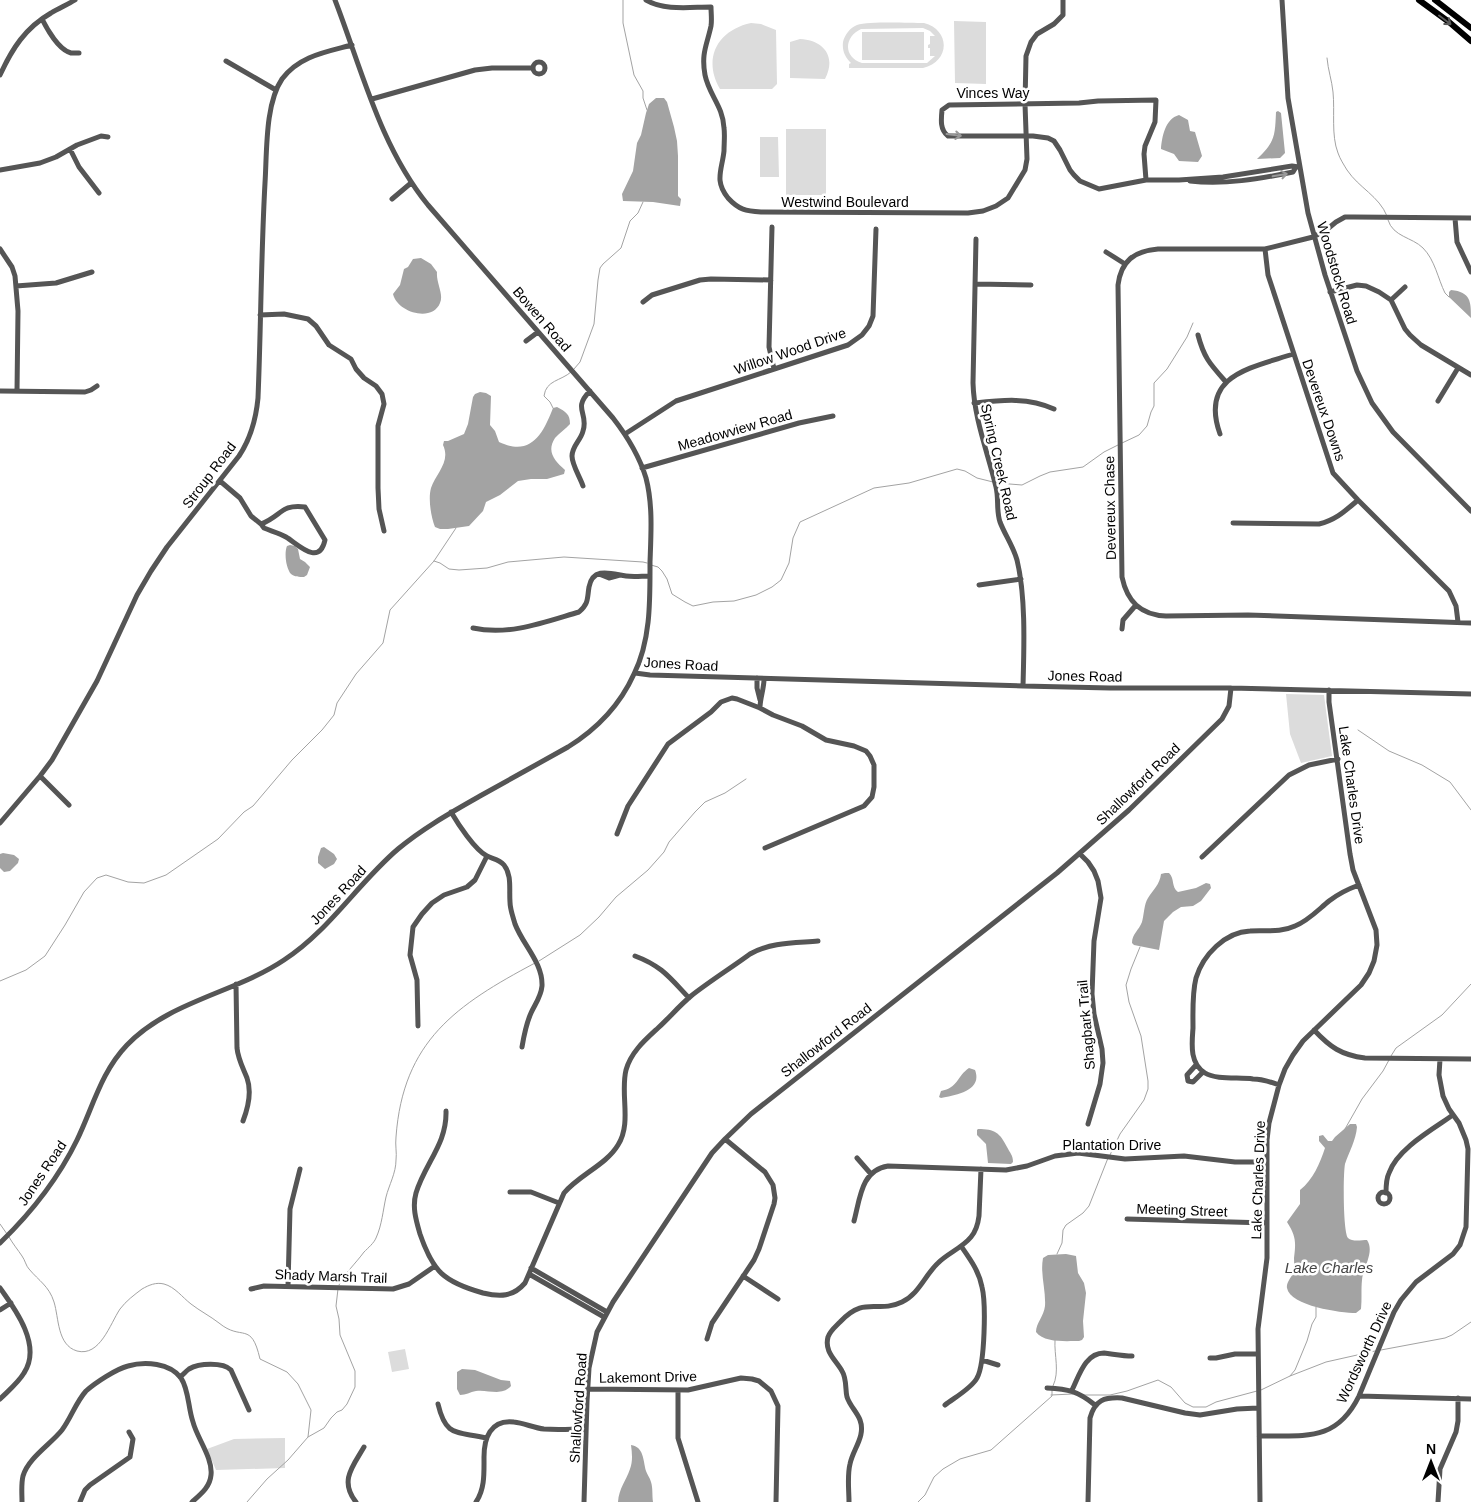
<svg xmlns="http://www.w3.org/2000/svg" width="1471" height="1502" viewBox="0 0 1471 1502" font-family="Helvetica,sans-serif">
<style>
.green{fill:#dcdcdc;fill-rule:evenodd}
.water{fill:#a3a3a3}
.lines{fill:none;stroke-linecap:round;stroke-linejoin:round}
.stream{stroke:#a3a3a3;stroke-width:1}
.minor{stroke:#555;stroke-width:5}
.major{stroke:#000;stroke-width:6}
.oneway{stroke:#595959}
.oneway2{stroke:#999}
.labels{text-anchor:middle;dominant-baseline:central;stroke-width:5;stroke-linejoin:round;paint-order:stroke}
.street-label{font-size:14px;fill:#000;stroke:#fff}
.water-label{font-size:15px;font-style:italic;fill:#444;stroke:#fff}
</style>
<rect width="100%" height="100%" fill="#fff"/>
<path class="green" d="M954 21 986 22V84L955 83Z
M751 23 761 24 776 30 777 84 772 89H720C702 58 718 30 751 23Z
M924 23C951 30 950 62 923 68H849V64L851 63C845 57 842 51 843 42 845 34 850 28 857 25 869 21 910 23 924 23ZM923 28 930 31 935 36H930V44L928 45V48H930V56H935L927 63H862C843 57 844 37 861 29Z
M862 32H924V60H862Z
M800 39C823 40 837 56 825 79L790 78V42Z
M786 129H826V195H786Z
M760 137H778L779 177H760Z
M1286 694 1324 695 1332 756 1301 763 1290 734Z
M405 1349 409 1369 392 1372 388 1352Z
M285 1438V1468L216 1470 207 1449 234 1439Z"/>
<path class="water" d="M656 98H664L667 102 674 127 677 141 678 156V196L681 199 680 206 653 202 623 201 622 194 633 171 637 143 641 135 646 113 649 104Z
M1278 111 1281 113 1285 153 1280 158 1257 159C1275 142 1275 136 1276 112Z
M1179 115 1188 120 1190 131 1195 132 1202 156 1198 162 1179 161 1174 154 1161 149C1162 137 1165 119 1179 115Z
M421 258 431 264 437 272C436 283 444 294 440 303 432 323 397 312 393 294L400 285 404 269 408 267 413 259Z
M1451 290C1471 292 1471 302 1471 318L1449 297V292Z
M480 392 486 393 491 396 490 425 495 431 499 442C531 457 543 434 553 408L557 407C566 412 570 414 570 424 566 429 559 433 555 438 546 452 555 461 565 470L564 474 547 479H531L518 481 500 495 486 502 483 511 469 526 448 529H440L435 527C431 517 428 499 431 488 436 473 451 462 443 445L444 441H448L464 434 468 424 473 397 475 394Z
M290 545 295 546 298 549 300 559 305 562 310 567 307 575 304 577C299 577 295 577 291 574 286 568 284 553 287 546Z
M324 847 334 854 337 859 334 864 325 869 318 863V857L321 848Z
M3 853 14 855 19 859 18 863 10 871 4 872 0 868V854Z
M1165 873H1169C1175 879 1171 887 1178 892L1196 888 1206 883 1210 884 1211 888 1201 901 1193 906 1181 907 1173 912 1164 921 1159 950 1134 945 1132 943C1132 934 1139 930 1142 922 1144 915 1144 904 1148 898 1153 890 1160 884 1161 874Z
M969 1068 975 1070C983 1091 955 1095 941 1098L939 1097 941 1091C958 1088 957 1076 969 1068Z
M1350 1124H1356L1357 1127C1356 1140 1349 1152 1345 1164 1343 1174 1343 1231 1348 1238 1352 1242 1362 1240 1367 1240 1375 1252 1363 1267 1362 1280 1361 1289 1362 1299 1361 1309L1356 1313C1341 1313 1290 1306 1287 1288 1286 1283 1291 1278 1293 1273 1295 1269 1294 1263 1294 1258 1296 1242 1296 1236 1287 1222L1300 1204V1190C1313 1180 1320 1163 1325 1148L1319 1141V1136L1323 1135 1328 1141H1332L1335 1137Z
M978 1129C995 1129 1000 1133 1007 1147 1010 1153 1013 1155 1013 1162L1011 1164 988 1163 986 1144 977 1135V1130Z
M1066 1254 1076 1256 1078 1273 1084 1283 1086 1293 1083 1321 1084 1337 1082 1340 1079 1341C1066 1341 1044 1343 1036 1332 1036 1323 1044 1316 1045 1306 1046 1290 1040 1274 1043 1258L1048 1255Z
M462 1369 475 1370 501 1380 510 1381 511 1386C502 1397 487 1389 476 1391 470 1392 466 1395 460 1395L457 1389V1372Z
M631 1445C644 1447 643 1460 646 1471 647 1474 650 1478 651 1482 653 1488 652 1495 653 1502H618C619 1488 626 1481 630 1469 633 1461 632 1453 631 1445Z"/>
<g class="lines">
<path class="stream" d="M623 0V23L634 75 643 91V98L647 110
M1327 58C1328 70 1332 81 1333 92 1335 112 1331 135 1338 153 1340 159 1344 165 1347 170 1359 188 1379 196 1387 216
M1388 220C1393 237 1412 237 1423 248 1435 260 1438 279 1445 293L1449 297
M574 369 580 362 594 324 598 280 600 268 603 264 621 248 630 221 638 213 643 202
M553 408 550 402 544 396C546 380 561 381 571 372
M1122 443 1139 435 1147 426 1151 412 1154 406V383L1167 369 1187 337 1193 323
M997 483 1022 485 1040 476 1050 472 1083 467 1104 452 1118 445
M434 561 440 563 449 569 459 570 487 568 508 562 564 557 643 562 647 563
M651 565 658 567 662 571 667 579 672 594 685 602 693 606 713 602 734 601 756 595 772 587 781 580 789 563 793 538 800 522 874 488 909 483 957 469 965 471 977 478 993 482
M1358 730 1389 751 1422 765 1450 782 1471 810
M539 961 580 935 599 917 616 897 648 870 664 852 669 842 695 812 705 802 725 793 746 779
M0 981 26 970 45 956 65 925 84 892 97 878 106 875 128 882 144 883 166 875 218 839 244 812 253 806 292 760 322 730 334 715 337 703 356 674 383 643 390 610 434 561 456 528
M1391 1056 1396 1048 1442 1015 1471 984
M1345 1129 1362 1099 1383 1071 1389 1060
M1110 1155 1120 1134 1144 1100 1148 1089V1081L1141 1036 1129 1002 1126 985 1131 969 1140 947
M0 1224 7 1234
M9 1237C13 1244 18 1250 22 1256 25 1260 26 1266 29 1269 39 1281 49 1286 54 1302 59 1318 57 1345 77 1351 100 1357 110 1324 120 1309 126 1301 134 1295 142 1289 149 1285 156 1282 164 1284 175 1287 182 1297 191 1304 200 1311 210 1316 219 1323 242 1342 251 1320 260 1359L287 1372 298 1384 311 1410 308 1437 288 1460 267 1479 247 1502
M1057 1254 1062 1243 1063 1230 1066 1225 1083 1213 1089 1206 1108 1158
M339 1285C345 1273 356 1263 364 1252 368 1248 374 1243 376 1238 382 1225 383 1210 386 1197 389 1185 396 1173 396 1160 397 1153 395 1145 396 1137 403 1041 456 1005 535 963
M1381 1350 1445 1338 1452 1335 1471 1322
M1290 1376 1295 1370 1307 1341 1312 1324 1316 1317V1307
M1053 1386C1060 1371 1054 1356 1055 1340
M1261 1390 1290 1376 1326 1362 1375 1351
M1051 1395 1073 1394
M1084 1395H1110L1127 1391 1158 1380 1171 1387 1185 1403 1193 1407H1206L1216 1402 1257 1391
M308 1437 324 1428 331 1418 337 1412 342 1410 347 1404 355 1387V1371L340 1335 339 1319 336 1306 338 1289
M918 1502 925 1495 934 1477 943 1469 960 1459 991 1450 1052 1396V1390"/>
<path class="minor" d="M646 0C665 11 690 7 711 7 711 13 712 20 711 26 707 45 701 53 705 75 709 95 723 106 724 128 725 135 724 144 724 151 722 170 714 181 728 198 739 210 746 211 761 212L968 213 983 211 996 206 1008 198 1025 170 1027 159 1025 104 1026 56 1031 42 1037 34 1054 24 1063 15V0
M1282 0 1288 98 1308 213 1325 275 1357 371 1372 403 1393 432 1471 511
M42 19C47 29 59 50 71 53 74 53 77 53 79 53
M226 61 276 90
M533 68a6 6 0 1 1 12 0a6 6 0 1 1-12 0Z
M0 75C12 49 25 28 51 13 59 8 67 5 75 0
M372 99 475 70 492 68H533
M70 149 79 167 99 193
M0 170 40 163 56 157 77 145 101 136 108 137
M1146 180 1144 154 1145 146 1155 122 1156 100 1098 101 1079 103 949 105 942 110C941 120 940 130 948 136H1033L1048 138 1054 141 1060 150 1070 170 1074 175 1080 181 1099 189 1146 180H1179L1223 177 1292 166 1299 167
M1190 181C1224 185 1259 179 1293 172L1296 167
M392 199 411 183
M1455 218 1457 242 1471 272
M1471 218 1354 217H1345L1336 222 1325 231 1313 237 1265 249H1158C1134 251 1121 261 1118 285L1122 577C1127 601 1140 615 1166 616L1248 615 1471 623
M772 227 769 347 774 369
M976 239 973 383C974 419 988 453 996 487 999 499 996 510 1000 522 1005 535 1013 546 1017 560 1026 597 1024 648 1023 686
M0 249 12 267 15 276 18 311 17 391
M1265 249 1268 275 1272 287 1333 473 1358 500 1449 591 1456 606 1458 622
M1106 252 1125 264
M976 284 1031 285
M16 286 56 283 92 272
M1330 292 1357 285 1366 286 1379 292 1391 300 1405 329 1410 335 1421 345 1471 375
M1391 300 1405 287
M643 302 652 295 700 280 711 279 771 280
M260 315 284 314 308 319 316 326 329 345 351 359 356 369 364 378 376 386 382 394 384 404 378 426V488L379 509 384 531
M1198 335C1204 358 1210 364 1226 382
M526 341 538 332
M0 391 85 392 91 390 97 386
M1438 401 1458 368
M974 403C1002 400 1028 397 1054 409
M625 434 676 401 848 345 862 335 869 326 873 316 876 229
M1220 434C1199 375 1251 368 1293 354
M642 468 799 423 833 416
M220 481 240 498 251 516 261 524 264 528C271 531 279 533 286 537 298 544 319 567 325 540L305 507C280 504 282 516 261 524
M583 486C580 477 572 465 572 456 572 446 581 440 583 431 589 413 572 409 590 391
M1233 523 1319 524C1336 520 1345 511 1358 500
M599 574 609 578 620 575
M979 585 1021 579
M473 628C509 636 545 622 579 612 589 603 587 599 589 587 593 566 612 574 626 576 634 577 642 576 650 576
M1122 629 1123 620 1136 605
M635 673 650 675 1023 686 1110 688H1231L1471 694
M757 678V688L760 700
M760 708C760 698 764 689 764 679
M40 776 69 805
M451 812C458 824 475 850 487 856 493 859 499 859 504 865 512 875 509 889 510 902 510 909 513 917 515 924 523 945 543 963 542 986 541 997 535 1004 531 1013 526 1024 524 1035 522 1047
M0 823 40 776 52 760 97 681 137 595 151 571 167 547 239 456C251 438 256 419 258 398 261 326 261 255 265 183 267 152 265 104 282 79 299 56 326 52 352 45
M617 834 628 806 668 744 711 712 721 702 732 698 737 699 760 708 773 715 802 726 826 740 854 746 866 751 870 756 874 765V787L872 797 864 806 765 848
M1080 854 1088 862 1094 871 1098 881 1101 898 1094 941 1092 994 1094 1014 1102 1049 1103 1063 1100 1084 1088 1124
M1202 857 1289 775 1309 765 1338 759
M635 956C662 966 670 978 689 998
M236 984 237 1048C238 1059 243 1068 247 1078 252 1092 248 1108 243 1121
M418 1026 417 980 410 955 413 927 422 914 432 903 444 895 467 887 475 880 487 856
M1314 1030C1330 1047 1341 1055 1365 1058L1471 1059
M1196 1065 1187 1075 1188 1081 1193 1082 1203 1072
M1279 1085C1271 1082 1262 1079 1253 1079 1239 1077 1216 1080 1205 1073 1189 1063 1192 1043 1193 1028 1193 1011 1192 994 1196 978 1203 955 1225 932 1250 931 1266 930 1280 933 1295 926 1308 921 1318 910 1329 901 1338 894 1348 889 1359 885
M446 1111C447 1144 425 1163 416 1193 412 1207 416 1220 420 1234 433 1272 444 1282 483 1293 500 1297 513 1297 525 1283L564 1193C579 1175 606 1165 618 1145 632 1123 620 1094 626 1070 631 1052 645 1040 658 1028 669 1018 679 1006 691 996 710 981 731 968 750 954 771 942 795 943 818 941
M857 1158 871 1174
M1378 1198a6 6 0 1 1 12 0a6 6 0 1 1-12 0Z
M510 1192H531L559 1203
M1386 1193C1386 1186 1386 1179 1389 1173 1397 1149 1433 1129 1453 1115
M1127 1219 1267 1223
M854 1221C860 1199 861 1170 888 1166L1006 1170 1027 1166 1055 1156 1078 1153 1125 1159 1184 1156 1235 1162H1267
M0 1243C31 1213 58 1179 77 1140 93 1107 101 1072 127 1045 169 1001 235 993 284 960 329 931 358 883 398 849 423 828 452 812 480 796 509 780 539 763 568 747 597 729 620 705 634 674 651 640 650 599 650 562 651 534 653 505 646 478 639 455 627 436 613 418L428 205C380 146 362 70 335 0
M531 1268 607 1312
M529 1274 604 1317
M743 1276 778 1299
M288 1286 290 1209 300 1169
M0 1288C16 1310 42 1346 24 1373 18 1383 8 1391 0 1399
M251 1289 264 1286 393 1289 409 1284 435 1266
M0 1310 11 1303
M707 1339 712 1323 754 1260 759 1249 774 1204 775 1198 773 1185 765 1172 725 1139
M1210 1358H1216L1235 1354H1258
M982 1360 998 1365
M180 1377C183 1375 186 1371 189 1369 199 1363 223 1362 231 1370L249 1410
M1047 1388C1068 1389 1078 1391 1095 1405
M588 1389 688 1390 741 1378 752 1379 759 1381 771 1391 778 1406 776 1502
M678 1390V1438L698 1502
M1072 1390C1079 1376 1085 1353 1104 1353 1113 1354 1123 1356 1132 1356
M1359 1396 1471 1399
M438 1404C446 1438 457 1431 486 1438
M945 1405C954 1398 972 1388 977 1378 985 1364 986 1303 982 1287 979 1271 970 1259 961 1246
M1259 1436C1304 1435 1336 1443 1359 1396L1394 1312 1401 1300 1416 1282 1453 1254 1460 1245 1466 1227 1468 1149 1466 1140 1459 1123 1449 1109 1443 1096 1439 1075 1440 1059
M22 1502C22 1493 21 1484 23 1476 28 1458 51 1444 62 1430 71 1418 76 1402 86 1391 95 1383 116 1369 128 1366 145 1361 170 1363 181 1378 189 1390 188 1408 193 1422 197 1438 213 1458 211 1475 210 1487 201 1494 192 1502
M80 1502 85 1490 90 1485 130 1457 133 1439 129 1432
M356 1502C339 1481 353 1466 364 1447
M476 1502C485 1489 484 1473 484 1457 484 1439 490 1419 514 1422 524 1423 534 1428 544 1429 558 1430 572 1429 586 1429
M584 1502 587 1401 589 1368 597 1332 613 1302 712 1153 725 1139 751 1114 1057 873 1129 810 1222 719 1229 706 1231 688
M849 1502C849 1490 847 1476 850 1464 853 1449 866 1436 860 1420 857 1412 850 1406 847 1397 845 1389 847 1379 842 1371 836 1360 824 1352 828 1337 830 1331 835 1327 840 1322 865 1295 877 1314 902 1302 919 1294 925 1275 938 1263 948 1253 962 1248 971 1237 976 1231 978 1224 979 1216L981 1169
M1088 1502 1090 1418C1095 1400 1104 1397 1122 1398L1185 1413 1200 1415 1237 1409 1258 1408
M1260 1502 1258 1329 1267 1258V1140L1269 1123 1279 1085 1285 1069 1293 1055 1303 1041 1361 985 1369 973 1374 961 1377 945 1376 930 1353 870 1350 854 1329 702V690
M1438 1502 1440 1469 1456 1432 1458 1421V1398"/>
<path class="major" d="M1419 0 1449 22 1471 41
M1435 0 1471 28"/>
</g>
<defs><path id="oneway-shaft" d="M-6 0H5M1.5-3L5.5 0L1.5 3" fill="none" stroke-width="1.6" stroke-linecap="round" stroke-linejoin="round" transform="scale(1.25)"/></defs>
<use class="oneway" href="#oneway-shaft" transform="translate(1445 20) rotate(37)"/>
<g class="oneway2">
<use href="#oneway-shaft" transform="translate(954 135) rotate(7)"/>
<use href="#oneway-shaft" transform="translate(1280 175) rotate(-10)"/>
</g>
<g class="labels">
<g class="street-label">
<text x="993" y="93">Vinces Way</text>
<text x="845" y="202">Westwind Boulevard</text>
<text transform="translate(1337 273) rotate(73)">Woodstock Road</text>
<text transform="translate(542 319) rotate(49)">Bowen Road</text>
<text transform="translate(790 351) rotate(-19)">Willow Wood Drive</text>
<text transform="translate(1324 410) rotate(71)">Devereux Downs</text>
<text transform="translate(735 430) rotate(-16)">Meadowview Road</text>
<text transform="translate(999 462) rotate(77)">Spring Creek Road</text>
<text transform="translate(209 475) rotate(-53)">Stroup Road</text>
<text transform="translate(1110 508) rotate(-91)">Devereux Chase</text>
<text transform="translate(681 664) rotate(3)">Jones Road</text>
<text transform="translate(1085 676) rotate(1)">Jones Road</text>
<text transform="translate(1138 784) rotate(-44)">Shallowford Road</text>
<text transform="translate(1352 785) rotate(82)">Lake Charles Drive</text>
<text transform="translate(338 895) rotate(-47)">Jones Road</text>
<text transform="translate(1086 1025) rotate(-95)">Shagbark Trail</text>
<text transform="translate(826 1040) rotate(-38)">Shallowford Road</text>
<text x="1112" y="1145">Plantation Drive</text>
<text transform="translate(42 1173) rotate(-56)">Jones Road</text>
<text transform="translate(1258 1180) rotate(-88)">Lake Charles Drive</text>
<text transform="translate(1182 1210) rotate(2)">Meeting Street</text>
<text transform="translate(331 1276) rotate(2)">Shady Marsh Trail</text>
<text transform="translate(1364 1352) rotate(-65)">Wordsworth Drive</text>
<text transform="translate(648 1377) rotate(-1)">Lakemont Drive</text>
<text transform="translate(578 1408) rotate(-86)">Shallowford Road</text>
</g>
<g class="water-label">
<text x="1329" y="1267">Lake Charles</text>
</g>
</g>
<g transform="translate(1431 1462)" stroke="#ffffff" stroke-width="4" paint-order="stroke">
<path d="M0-4L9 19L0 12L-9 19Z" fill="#000000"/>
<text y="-8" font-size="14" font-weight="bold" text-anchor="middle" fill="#000000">N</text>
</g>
</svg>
